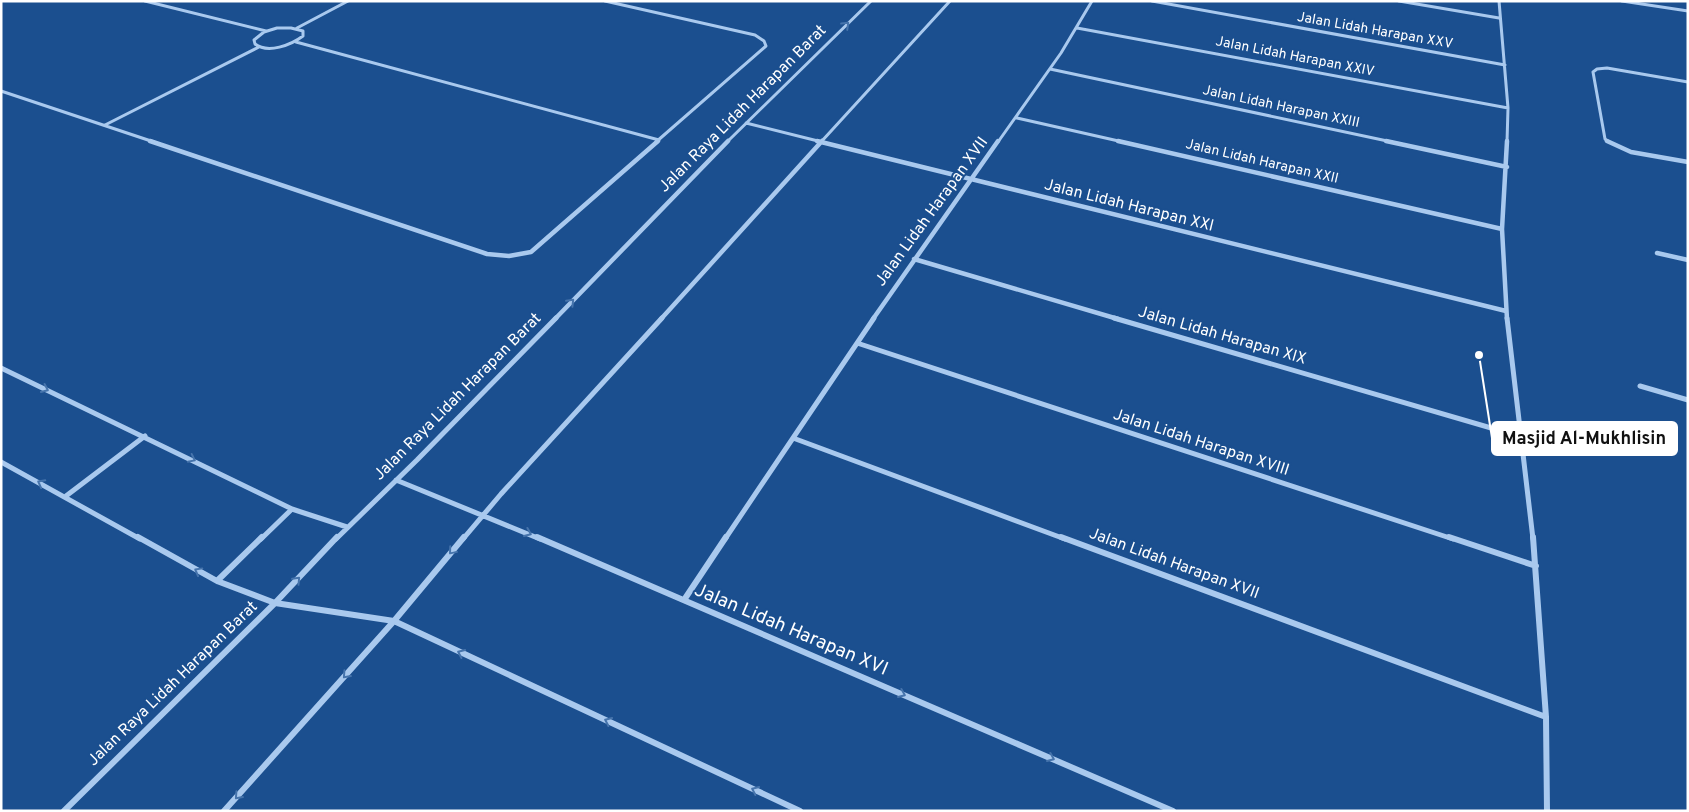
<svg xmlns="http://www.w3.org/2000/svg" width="1689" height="812" viewBox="0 0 1689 812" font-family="Overpass,sans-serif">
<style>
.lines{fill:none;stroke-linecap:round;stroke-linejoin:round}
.street-far3{stroke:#a9c9ee;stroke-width:3}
.street-far2{stroke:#a9c9ee;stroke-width:4.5}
.street-far1{stroke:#a9c9ee;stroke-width:5}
.street{stroke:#a9c9ee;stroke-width:6}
.oneway{stroke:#4674ac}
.labels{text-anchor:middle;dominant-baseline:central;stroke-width:4;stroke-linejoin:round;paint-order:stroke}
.far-street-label{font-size:14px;fill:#fff;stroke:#1b4f8f}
.street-label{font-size:16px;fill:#fff;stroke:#1b4f8f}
.near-street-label{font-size:19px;fill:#fff;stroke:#1b4f8f}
.leader{fill:none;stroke:#fff;stroke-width:2}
.callout-dot{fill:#fff;stroke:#1b4f8f;stroke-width:2}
.callout{fill:#fff;stroke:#fff;stroke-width:2}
.callout-label{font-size:18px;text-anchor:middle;font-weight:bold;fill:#111}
</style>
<rect width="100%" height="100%" fill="#1b4f8f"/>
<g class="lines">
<path class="street-far3" d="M145 1 266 31
M605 1 755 35 764 41 766 46 656 142
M1152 1 1505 65
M1399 1 1499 18
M1499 1 1508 108 1507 142
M1622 1 1688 11
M277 28H291L303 31V36C291 45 268 54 255 44L254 40 264 32Z
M297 28 348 1
M1077 28 1508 108
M296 42 659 140
M1050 69 1392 142
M1 91 154 142
M1017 118 1123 142
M746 123 822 142
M105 125 259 47
M727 142 871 1
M821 142 950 1
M998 142 1061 53 1092 1
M1609 142 1605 139 1593 72 1597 69 1607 68 1688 82"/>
<path class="street-far2" d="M150 141 487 254 509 256 531 252 658 141
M817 141 1506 311
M1118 141 1502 229
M1386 141 1507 167
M1607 141 1631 152 1688 162
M1657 253 1688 260
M914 259 1118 319
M555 319 728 141
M661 319 822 141
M873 319 998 141
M1507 319 1502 229 1507 141"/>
<path class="street-far1" d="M874 318 793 438 1065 539
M1114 318 1522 437
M1507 318 1533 539
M857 343 1453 539
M1 368 292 509 347 527
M1640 386 1688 400
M1 462 140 539
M396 480 540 539
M66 496 145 436
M261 539 292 509
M336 539 417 460 556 318
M463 539 501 494 662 318
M725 539 793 438"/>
<path class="street" d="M138 537 217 581 275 603 394 621 800 811
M537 537 1173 811
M1061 537 1546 717
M1449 537 1536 566
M1533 537 1546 717 1547 811
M217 581 262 537
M684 600 726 537
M64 811 275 603 337 537
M224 811 394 621 464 537"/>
</g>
<defs><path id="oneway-chevron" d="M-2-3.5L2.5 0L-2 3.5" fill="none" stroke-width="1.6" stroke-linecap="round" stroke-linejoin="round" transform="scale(1.25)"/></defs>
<g class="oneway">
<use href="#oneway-chevron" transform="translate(846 25) rotate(-44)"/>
<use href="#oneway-chevron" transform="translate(571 302) rotate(-46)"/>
<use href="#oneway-chevron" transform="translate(45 389) rotate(25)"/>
<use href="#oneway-chevron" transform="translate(192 459) rotate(26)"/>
<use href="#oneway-chevron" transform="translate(41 483) rotate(-152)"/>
<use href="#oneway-chevron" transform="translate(528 533) rotate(23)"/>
<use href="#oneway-chevron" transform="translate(452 551) rotate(130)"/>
<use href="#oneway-chevron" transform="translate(198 571) rotate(-151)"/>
<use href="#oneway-chevron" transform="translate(297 580) rotate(-47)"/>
<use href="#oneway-chevron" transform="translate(461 653) rotate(-155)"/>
<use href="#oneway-chevron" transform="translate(346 675) rotate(132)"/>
<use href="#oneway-chevron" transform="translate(902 694) rotate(23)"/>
<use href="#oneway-chevron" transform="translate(608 721) rotate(-155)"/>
<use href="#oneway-chevron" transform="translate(1051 758) rotate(23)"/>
<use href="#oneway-chevron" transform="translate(755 790) rotate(-155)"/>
<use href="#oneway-chevron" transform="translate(238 796) rotate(132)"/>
</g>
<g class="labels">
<g class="far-street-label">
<text transform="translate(1375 31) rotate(10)">Jalan Lidah Harapan XXV</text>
<text transform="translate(1295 57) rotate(11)">Jalan Lidah Harapan XXIV</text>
<text transform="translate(1281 107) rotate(12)">Jalan Lidah Harapan XXIII</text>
<text transform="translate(1262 162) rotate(13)">Jalan Lidah Harapan XXII</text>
</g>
<g class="street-label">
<text transform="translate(743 109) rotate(-45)">Jalan Raya Lidah Harapan Barat</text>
<text transform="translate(1129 206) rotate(14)">Jalan Lidah Harapan XXI</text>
<text transform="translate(932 212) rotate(-54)">Jalan Lidah Harapan XVII</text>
<text transform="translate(1222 336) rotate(16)">Jalan Lidah Harapan XIX</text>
<text transform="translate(458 397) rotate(-45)">Jalan Raya Lidah Harapan Barat</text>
<text transform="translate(1201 443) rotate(18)">Jalan Lidah Harapan XVIII</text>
<text transform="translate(1174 564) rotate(20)">Jalan Lidah Harapan XVII</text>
<text transform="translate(173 684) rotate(-44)">Jalan Raya Lidah Harapan Barat</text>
</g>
<g class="near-street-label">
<text transform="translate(791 630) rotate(23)">Jalan Lidah Harapan XVI</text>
</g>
</g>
<path class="leader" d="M1479 355L1492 438"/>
<circle class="callout-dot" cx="1479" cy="355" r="5"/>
<rect class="callout" x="1492" y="422" width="185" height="33" rx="5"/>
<g class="callout-label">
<text x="1584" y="444">Masjid Al-Mukhlisin</text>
</g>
<rect width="1689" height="812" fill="none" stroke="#ffffff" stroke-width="5"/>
</svg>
